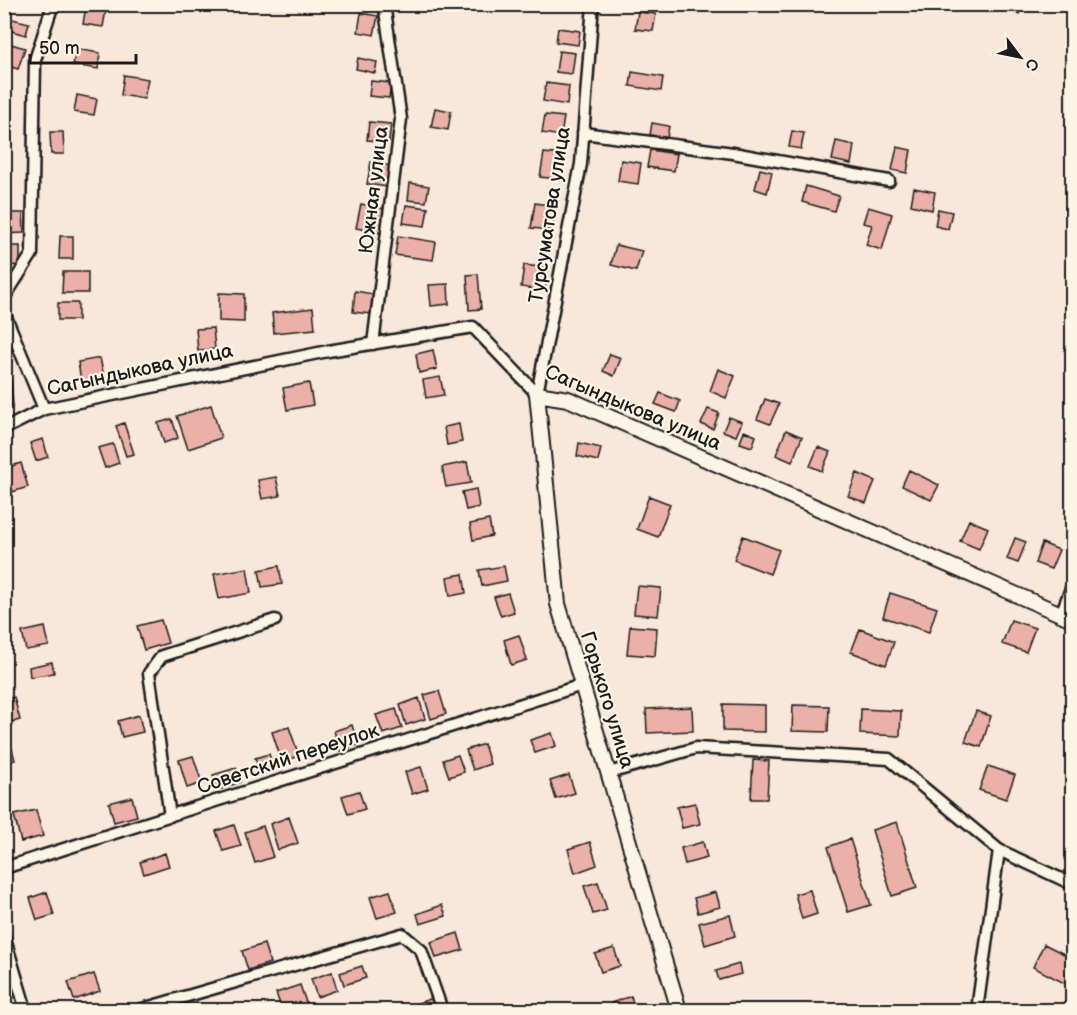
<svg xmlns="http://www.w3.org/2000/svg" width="1077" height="1015" viewBox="0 0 1077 1015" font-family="'Balsamiq Sans',sans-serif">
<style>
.building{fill:#ebb0a8;stroke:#1c1c1c;stroke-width:1.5}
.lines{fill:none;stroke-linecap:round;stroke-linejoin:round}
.minor-casing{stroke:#1c1c1c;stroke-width:15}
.tertiary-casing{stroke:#1c1c1c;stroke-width:18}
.minor{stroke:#fcf5e5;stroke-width:10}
.tertiary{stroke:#fcf5e5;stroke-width:14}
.labels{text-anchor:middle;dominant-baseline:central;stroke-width:4.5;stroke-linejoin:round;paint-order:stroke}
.street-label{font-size:20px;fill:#1c1c1c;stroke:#fcf5e5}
</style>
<rect width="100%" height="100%" fill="#f9e7d9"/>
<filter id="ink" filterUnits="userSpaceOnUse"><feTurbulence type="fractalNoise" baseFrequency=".0167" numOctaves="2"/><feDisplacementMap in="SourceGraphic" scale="12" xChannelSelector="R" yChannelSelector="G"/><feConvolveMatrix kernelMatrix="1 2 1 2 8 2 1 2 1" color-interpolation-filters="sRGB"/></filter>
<g filter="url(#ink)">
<path class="building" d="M1006 4H1022L1019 14 1005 9Z
M86 6 106 10 103 27 83 24Z
M638 12 656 14 653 31 635 29Z
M361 13 378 16 374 35 358 32Z
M4 17 29 23 26 35 4 29Z
M558 28 580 31 578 45 556 42Z
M4 42 25 48 18 69 4 65Z
M76 49 100 53 98 69 73 65Z
M559 51 575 53 572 74 556 72Z
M358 58 377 62 375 73 356 69Z
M632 72 663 77 661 91 630 86Z
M124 75 148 79 144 99 121 95Z
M371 81 391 83 389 98 369 96Z
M546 83 569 86 567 105 543 101Z
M77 95 97 99 94 115 74 112Z
M435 108 451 111 448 130 431 127Z
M545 115 564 117 561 136 542 133Z
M369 122 391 124 389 142 367 140Z
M652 123 669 126 667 138 650 135Z
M792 131 804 133 801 149 789 147Z
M50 132H63L64 154H51Z
M836 141 854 145 851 164 832 160Z
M897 147 911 150 907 173 892 170Z
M650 150 677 154 674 171 647 167Z
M544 153 561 155 558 179 540 177Z
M621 160 641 163 638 184 618 181Z
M371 162 391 166 387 187 367 184Z
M760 169 772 172 767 193 755 189Z
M410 183 429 186 426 202 408 200Z
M806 186 839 196 834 211 802 202Z
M914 188 935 192 932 210 911 205Z
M535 203 555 206 552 230 531 228Z
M361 204 385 209 380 233 356 228Z
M406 205 428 208 425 226 403 223Z
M868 207 892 214 882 250 866 245 872 225 863 223Z
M938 209 952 212 948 229 935 226Z
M4 213H23L24 233 4 234Z
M60 236H73V259H59Z
M398 236 436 242 433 260 395 255Z
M616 245 642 251 636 271 611 265Z
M4 246H20V265L4 266Z
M524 265 548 268 545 291 521 287Z
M63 272H88V293H62Z
M478 274 481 309 469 310 467 275Z
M448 284 449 304 431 306 429 285Z
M355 291 373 294 371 314 353 312Z
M219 293 244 294V322L219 321Z
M58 303H78V320H58Z
M313 308 315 329 274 333 272 313Z
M213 328 215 349 198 351 196 329Z
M433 350 437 369 419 373 416 354Z
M610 354 621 358 614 376 603 371Z
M100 358 104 377 81 381 78 362Z
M718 369 735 376 726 398 710 391Z
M440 377 444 395 426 398 423 380Z
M4 380H11L13 406H4Z
M309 383 313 405 287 410 283 388Z
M660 393 680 401 676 412 655 404Z
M765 399 779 404 770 424 757 419Z
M211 405 221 438 188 449 177 416Z
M708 409 719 413 713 429 701 424Z
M729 417 742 422 736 436 723 431Z
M172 419 178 438 164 443 158 423Z
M124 423 134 454 126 456 116 426Z
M459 424 462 442 447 445 444 427Z
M786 430 802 437 792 462 776 455Z
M744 431 756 436 752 447 740 443Z
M43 439 48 457 36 461 30 443Z
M579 443 601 448 598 461 577 456Z
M113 444 119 463 105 468 98 448Z
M818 447 830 452 822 471 810 466Z
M467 462 471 483 446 487 442 467Z
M21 463 28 487 12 492 5 468Z
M909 470 939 485 931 500 902 486Z
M857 473 875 481 866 503 848 496Z
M276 477 280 496 262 499 258 480Z
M476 489 479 507 466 510 462 492Z
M649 496 670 504 658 537 637 529Z
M489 520 492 536 473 540 470 524Z
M969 520 988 528 979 549 960 541Z
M743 536 779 550 770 574 734 560Z
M1015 538 1026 542 1018 563 1007 559Z
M1042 543 1059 550 1051 569 1035 563Z
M279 566 282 584 262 587 259 570Z
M504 566 507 581 482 586 479 570Z
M247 568 251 593 219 599 214 574Z
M463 574 466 593 450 596 447 577Z
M637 586 661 588 658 616 634 614Z
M508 593 514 612 501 616 494 597Z
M890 593 937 608 929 632 883 617Z
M161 620 168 643 144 650 137 626Z
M1011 620 1035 628 1026 652 1002 644Z
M630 626 657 628 655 656 627 654Z
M45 627 49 646 26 650 22 632Z
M860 629 894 642 886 665 851 652Z
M519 635 527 660 511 665 504 640Z
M52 662 54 673 30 677 29 667Z
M439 691 446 714 431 719 424 695Z
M14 697 20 720 4 724V699Z
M419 698 425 719 406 725 400 705Z
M723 704 765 705V732L723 731Z
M793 705 829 706 828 732 792 731Z
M692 707 693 731 647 733 646 709Z
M396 709 402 728 383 734 376 715Z
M861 709 901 711 900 736 860 734Z
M976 711 991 716 981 747 965 742Z
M139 715 143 732 122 737 118 721Z
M352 725 358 745 340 751 334 731Z
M289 727 299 756 282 762 272 732Z
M552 733 556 746 535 753 530 740Z
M9 738 15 760 4 763V739Z
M484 744 490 764 473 770 466 750Z
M269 754 274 770 261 774 255 758Z
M458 755 464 772 449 777 443 760Z
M193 756 202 783 187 788 179 760Z
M753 760 769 761 767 799H751Z
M988 766 1015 775 1006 799 979 790Z
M421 767 428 789 412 794 405 772Z
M236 768 240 782 218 790 213 775Z
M569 775 575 793 556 799 550 781Z
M359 791 365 809 348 814 342 796Z
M132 797 137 816 114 822 109 803Z
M695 803 700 824 682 828 677 807Z
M36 810 43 836 21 842 14 815Z
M289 817 298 843 278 850 270 824Z
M897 822 917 888 892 896 872 830Z
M234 825 241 846 223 851 216 831Z
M263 826 273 857 255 863 245 832Z
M850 839 871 905 848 912 828 847Z
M590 842 597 865 575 873 568 849Z
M703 842 707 858 685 864 681 848Z
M165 853 169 866 144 874 140 862Z
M598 882 607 910 593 914 584 886Z
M810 890 817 914 802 919 795 894Z
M390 891 397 912 377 918 370 897Z
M47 892 54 915 37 920 30 898Z
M716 892 720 907 698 913 694 898Z
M442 905 446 916 420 924 417 914Z
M730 915 735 936 705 945 699 923Z
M458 933 463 950 436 958 431 942Z
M264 944 270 963 248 970 242 951Z
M1044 944 1072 958V981L1070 986 1033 967Z
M614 948 620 966 601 972 595 954Z
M739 964 741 974 719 980 716 971Z
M362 966 366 978 344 985 340 973Z
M332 972 337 990 317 997 311 979Z
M94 974 100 991 74 1000 68 982Z
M300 985 308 1008 301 1010H282L276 993Z
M631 996 635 1010H613L611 1003Z
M433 998 437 1010H411L409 1006Z"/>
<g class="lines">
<g class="minor-casing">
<path id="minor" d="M583 133 733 153 889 181
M4 298 32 254 35 60 53 4
M4 312 44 409
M373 344 401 119 384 4
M537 394 581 164 593 4
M4 429 44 409 328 351 473 327 537 394
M1061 614 1072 586
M609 773 696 748 889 759 999 850 1072 884
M170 816 149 673 162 656 275 620
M4 868 582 685
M4 936 26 1010
M139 1010 402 934 421 950 442 1010
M977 1010 999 850"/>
</g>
<g class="tertiary-casing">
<path id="tertiary" d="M679 1010 558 604 537 394 568 399 1072 619"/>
</g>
<use href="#minor" class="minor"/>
<use href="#tertiary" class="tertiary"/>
</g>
</g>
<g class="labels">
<g class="street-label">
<text transform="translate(374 190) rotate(-83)">Южная улица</text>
<text transform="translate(550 215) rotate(-81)">Турсуматова улица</text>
<text transform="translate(140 370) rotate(-12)">Сагындыкова улица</text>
<text transform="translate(633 408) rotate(23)">Сагындыкова улица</text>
<text transform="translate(607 700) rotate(73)">Горького улица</text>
<text transform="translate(288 759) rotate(-18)">Советский переулок</text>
</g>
</g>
<rect width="1077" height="1015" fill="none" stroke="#fcf5e5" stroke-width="24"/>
<rect x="12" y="12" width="1053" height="991" fill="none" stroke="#1c1c1c" stroke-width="2" filter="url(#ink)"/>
<g transform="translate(1020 57) rotate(122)" stroke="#fcf5e5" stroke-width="4.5" paint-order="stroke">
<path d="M0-4.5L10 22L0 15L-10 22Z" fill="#1c1c1c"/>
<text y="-9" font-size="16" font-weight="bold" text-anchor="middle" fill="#1c1c1c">С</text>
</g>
<path d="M30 54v9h106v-9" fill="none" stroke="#1c1c1c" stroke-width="3"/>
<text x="39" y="54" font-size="18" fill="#1c1c1c" stroke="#fcf5e5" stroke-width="4.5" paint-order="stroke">50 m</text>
</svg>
